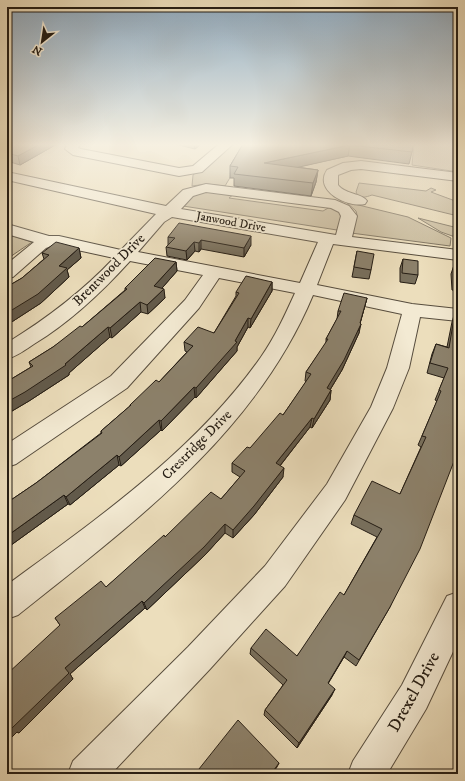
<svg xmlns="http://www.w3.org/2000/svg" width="465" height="781" viewBox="0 0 465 781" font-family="'IM FELL DW Pica',serif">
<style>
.green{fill:#cabd9f;stroke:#786d5a}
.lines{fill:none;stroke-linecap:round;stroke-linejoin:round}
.minor-casing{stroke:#574d3e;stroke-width:2}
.minor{fill:#f3ead3;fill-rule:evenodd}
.wall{fill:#786f5c;stroke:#251d14}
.shaded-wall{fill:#625a4b;stroke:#251d14}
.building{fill:#8c816b;stroke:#251d14}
.labels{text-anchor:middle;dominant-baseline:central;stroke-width:3.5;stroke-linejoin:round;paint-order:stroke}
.far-street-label{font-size:12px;fill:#251d14;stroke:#f3ead3}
.street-label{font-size:14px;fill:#251d14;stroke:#f3ead3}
.near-street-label{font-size:17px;fill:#251d14;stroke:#f3ead3}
</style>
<rect width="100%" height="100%" fill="#ecdebc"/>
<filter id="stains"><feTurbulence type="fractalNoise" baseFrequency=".005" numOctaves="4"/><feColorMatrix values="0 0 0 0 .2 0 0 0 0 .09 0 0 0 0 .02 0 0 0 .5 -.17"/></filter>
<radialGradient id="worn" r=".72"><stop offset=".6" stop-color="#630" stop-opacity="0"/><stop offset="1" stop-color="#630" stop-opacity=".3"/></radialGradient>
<path class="green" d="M229 144H281L249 146 225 186 207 184 192 186 193 175Z
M414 144H458V172L412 165Z
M359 183 426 191 431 188 436 190 431 192 458 202V216L372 195C366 197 359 200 356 192Z
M202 191 234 194 229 198 323 211 330 207H334L343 215 337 230 183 206 195 194Z
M346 202 408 217 451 238 450 246 351 233 357 215 356 211Z
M418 218 458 228V238L441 232Z
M7 234 32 242 7 259Z"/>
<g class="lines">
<g class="minor-casing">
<path id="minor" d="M67 144H80L78 148 81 149 179 168 193 166 219 144H233L202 172 179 176 73 155 65 149Z
M361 161 458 173V181L361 169 351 170 338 175V185C346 195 362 193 367 201L365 204C348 208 313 191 327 170L343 163Z
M7 172 166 206 183 190 206 184 335 200 349 206 357 216 352 237 458 250V260L333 244 317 285 412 304 458 309V321L420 317 409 368 393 408 345 500 285 586 210 669 111 774H68L73 761 188 647 265 566 327 484 371 407 387 368 402 314 313 295C255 434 132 524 18 615L7 619V585C98 518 195 451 261 357 275 337 285 315 295 293L219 278 199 308 127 388 16 464 7 467V444L111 376 185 300 203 275 130 261C101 293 70 322 34 344 25 350 17 356 7 359V343C46 319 82 292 114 258L59 246H51L46 248 13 277 7 278V264L34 242 7 234V224L49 236H59L121 250 156 214 7 180ZM206 192 331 208 339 212 341 216 336 235 181 209 193 196ZM172 217 318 242 300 283 138 252 164 222Z
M458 592V641L426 709 387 774H348L353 761 402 685 447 596Z"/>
</g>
<use href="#minor" class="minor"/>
</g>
<path class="wall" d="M7 144H57L20 165 7 161Z
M175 144H201L195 149Z
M243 144H413L412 152 409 164 348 156 297 167 318 170 316 182 311 196 234 186V178H230V166Z
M168 237 251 245 244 257 201 249 199 252 195 251 187 260 167 256 166 247 168 245Z
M79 248 81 258 67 270 69 277 41 303 7 325V284L10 285 22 278 44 259 42 253Z
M357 251 371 270 369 279 352 277Z
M403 259 418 275 415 284 400 282V268Z
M176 262 177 271 162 288 165 298 148 314 141 312 112 338 110 337 69 373V375L29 401 7 414V381H8L31 367 29 362 53 347 82 327 125 290V288Z
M454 265H458V291L452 290 451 274Z
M272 282V291L250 328 248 327 237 347V351L196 398 195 397 162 431 161 430 121 466 119 465 70 505 68 504 7 548V500L8 502 36 483 101 433V431L130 406V405L159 382 187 352 185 351 184 342 214 333 236 296V292Z
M367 298 360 323 359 333 342 370 330 390H331L330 400 312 428 310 427 280 466 283 477 254 515 233 538 225 533 205 555 147 610 145 608 70 674 73 679 19 733 17 732 60 625 55 618 106 587 165 537 221 499 240 477 232 472V463L250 448 283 415 306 382 305 381 306 372 326 343V339L337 319 338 311Z
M455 312 458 313V461L454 460 390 607 356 666 344 657 328 683 332 695 297 748 264 715 265 710 283 685 250 654 251 648 297 656 344 595 377 537 351 524 354 515 400 494 421 447 418 445 437 401 435 400 444 378 427 373 432 354 436 344 447 347 452 322Z"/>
<path class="shaded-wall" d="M40 144H57L20 165 18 156Z
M194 144H201L195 149Z
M350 145 348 156 264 175V163Z
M318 170 316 182 311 196 313 183Z
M251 236V245L244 257V248Z
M201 240V249L199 252V243Z
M194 242 195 251 187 260 186 251Z
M79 248 81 258 67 270 69 277 41 303 7 325V313Z
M176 262 177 271 156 295 154 286Z
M272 282V291L250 328 251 319Z
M164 289 165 298 148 314 147 305Z
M367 298 358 331 361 324 359 333 342 370 325 398 327 388 360 323Z
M140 302 141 312 112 338 110 328Z
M248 318V327L237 347V351L196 398V388L235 341Z
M108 327 110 337 69 373V375L29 401 7 414V402L65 364Z
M194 387 195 397 162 431 161 421Z
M331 390 330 400 312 428 314 419Z
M312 418 310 427 275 472 276 463Z
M159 420 161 430 121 466 119 457Z
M117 455 119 465 70 505 66 497Z
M284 468 283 477 254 515 233 538V530Z
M64 495 68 504 7 548V536Z
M225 524V533L205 555 147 610 144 603Z
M142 601 145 608 70 674 73 679 19 733 17 732 7 742V731L65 668Z
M347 651 344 657 325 689 328 683Z
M335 689 332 695 297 748 299 743Z
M279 763 277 767 272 774H271Z"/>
<path class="building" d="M7 144H40L18 156 7 153Z
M243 144H413L412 152 350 145 264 163 318 170 313 183 234 174 238 167 230 166Z
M179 223 251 236 244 248 201 240 199 243 194 242 186 251 166 247 175 238 168 237Z
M56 242 79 248 59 266 67 268 38 294 7 313V284L10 285 22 278 49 255 42 253Z
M357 251 374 254 371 270 354 267Z
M155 258 176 262 154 286 164 289 147 305 140 302 110 328 108 327 65 364 66 365 25 392 7 402V381H8L33 366 29 362 53 347 80 326 82 327 127 289 125 288Z
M403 259 418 261V275L402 273Z
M454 265H458V281L455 280Z
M246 276 272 282 251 319 248 318 235 341 237 342 196 388 194 387 161 421 159 420 119 457 117 455 66 497 64 495 7 536V500L8 502 36 483 102 433 101 431 131 405H130L156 380 159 382 193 346 184 342 198 327 214 333 239 293 236 292Z
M344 293 367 298 360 323 361 324 344 360 327 388 331 390 314 419 312 418 276 463 284 468 254 506 233 530 225 524 204 547 144 603 142 601 65 668 69 673 12 728 11 727 7 731V674L60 625 55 618 101 581 106 587 164 535 165 537 211 492 221 499 245 471 232 463 247 447 250 448 280 413 283 415 311 374 306 372 328 339H326L341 311H338Z
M455 312 458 313V451L420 549 390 607 359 660 347 651 328 683 335 689 299 743 265 710 287 680 251 648 266 629 297 656 340 592 344 595 382 529 354 515 372 481 400 494 426 437 422 436 441 391 439 390 448 368 430 363 436 344 449 348Z
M238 720 279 763 271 774H195Z"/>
<linearGradient id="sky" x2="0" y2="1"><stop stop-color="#8eaac0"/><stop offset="0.57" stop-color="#f6f0e1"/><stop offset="1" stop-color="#f6f0e1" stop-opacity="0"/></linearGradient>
<rect width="465" height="254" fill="url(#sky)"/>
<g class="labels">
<g class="far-street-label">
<text transform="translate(231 222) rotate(10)">Janwood Drive</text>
</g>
<g class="street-label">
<text transform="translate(109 270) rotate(-45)">Brentwood Drive</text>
<text transform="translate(197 445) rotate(-45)">Crestridge Drive</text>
</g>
<g class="near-street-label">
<text transform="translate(414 692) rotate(-61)">Drexel Drive</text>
</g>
</g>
<rect width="465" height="781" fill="none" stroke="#ecdebc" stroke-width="24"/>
<rect x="8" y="8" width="449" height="765" fill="none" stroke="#251d14" stroke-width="2"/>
<rect x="12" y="12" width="441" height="757" fill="none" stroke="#251d14"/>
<g transform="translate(42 42) rotate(210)" stroke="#f3ead3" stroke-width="3" paint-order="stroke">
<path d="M0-3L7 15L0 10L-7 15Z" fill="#251d14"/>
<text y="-6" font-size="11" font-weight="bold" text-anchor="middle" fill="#251d14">N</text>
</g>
<rect width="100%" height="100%" filter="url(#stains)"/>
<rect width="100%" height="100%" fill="url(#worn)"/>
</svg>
